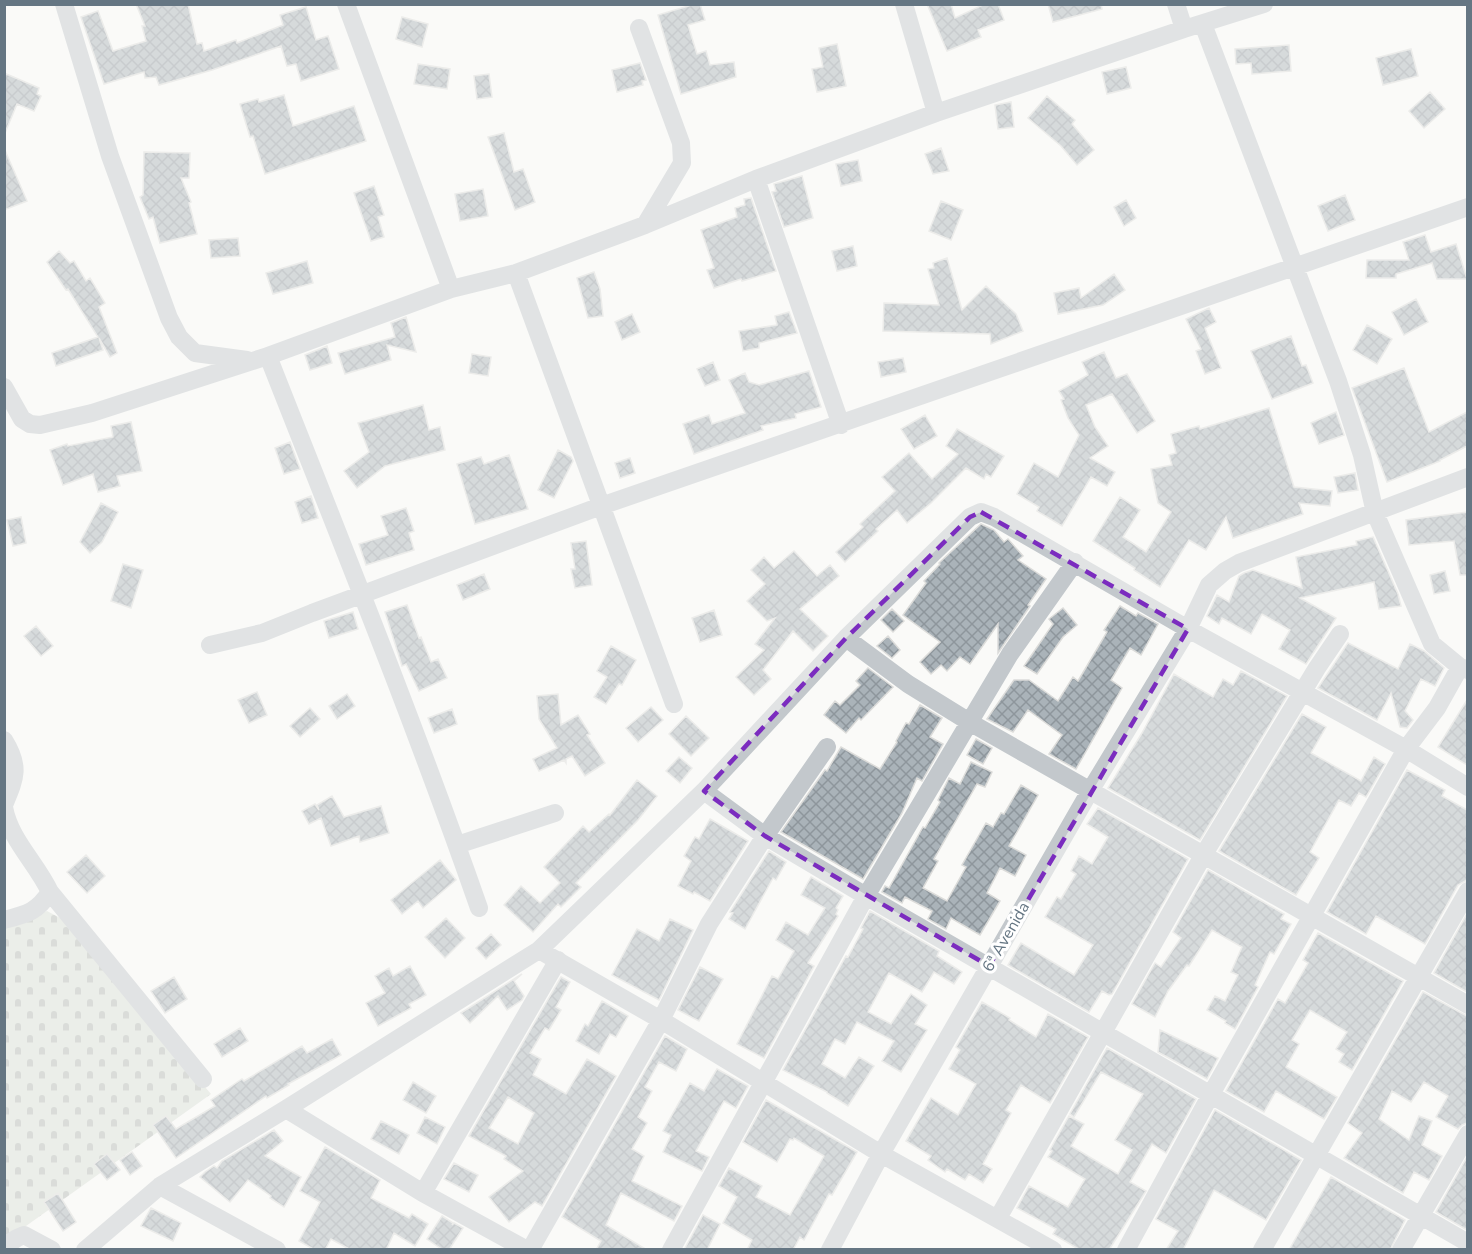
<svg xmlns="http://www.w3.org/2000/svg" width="1472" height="1254" viewBox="0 0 1472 1254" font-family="'Nunito Sans',sans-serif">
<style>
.cemetery{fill:url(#cemetery-stones)}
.building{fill:url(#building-cross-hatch);stroke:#dcdcda;stroke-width:1.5;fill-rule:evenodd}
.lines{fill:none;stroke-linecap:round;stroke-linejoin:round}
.minor{stroke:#c3c8cc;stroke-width:18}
.marked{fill:none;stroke:#7b2cbf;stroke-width:4.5;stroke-dasharray:12 8;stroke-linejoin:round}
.labels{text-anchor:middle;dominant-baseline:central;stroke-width:6;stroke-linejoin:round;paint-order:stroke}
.street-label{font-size:16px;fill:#657683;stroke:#fff}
</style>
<defs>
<pattern id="cemetery-stones" width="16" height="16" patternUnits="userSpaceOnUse" patternTransform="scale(1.5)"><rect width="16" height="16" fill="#dadfd7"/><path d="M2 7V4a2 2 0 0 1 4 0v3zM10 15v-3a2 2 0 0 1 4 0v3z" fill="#b4b9b4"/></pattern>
<pattern id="building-cross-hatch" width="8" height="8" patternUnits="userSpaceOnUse" patternTransform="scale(1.5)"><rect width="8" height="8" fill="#aab3b9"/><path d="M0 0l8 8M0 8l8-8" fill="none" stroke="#8e969c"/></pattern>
</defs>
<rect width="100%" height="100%" fill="#fafaf8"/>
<path class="cemetery" d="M47 911 64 920 211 1094 5 1241 4 926Z"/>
<path class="building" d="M136 4H188L197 44 202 43 204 51 236 40 237 43 283 25 280 15 306 7 316 40 328 36 339 69 301 81 296 64 287 66 281 46 212 70 159 85 156 77 145 78 144 72 104 84 81 17 98 11 113 51 146 41 142 26H145Z
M695 4H700L705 20 688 25 697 54 706 51 710 65 734 62 736 77 681 94 658 15Z
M927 4H951L955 18 985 4H998L1004 20 978 30 981 37 947 51Z
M1048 4H1101L1102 9 1053 22Z
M402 17 428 24 422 47 396 39Z
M837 44 846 86 817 92 812 69 823 67 819 48Z
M1289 45 1291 71 1252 74 1251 63 1236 64 1235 49Z
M1411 49 1418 76 1383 85 1376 58Z
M640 63 646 80 642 81 643 85 617 92 612 70Z
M418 64 450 69 447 89 414 84Z
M1126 67 1131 88 1107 94 1102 72Z
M4 73 39 88 37 94 41 96 34 111 17 104 5 133Z
M489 74 492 97 477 99 474 76Z
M1430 92 1445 109 1424 128 1409 111Z
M284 95 293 126 354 106 366 141 265 174 253 136 250 137 240 104 258 99 259 102Z
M1047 96 1075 120 1072 124 1094 150 1077 165 1061 146 1028 118Z
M1011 102 1014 127 998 129 995 105Z
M504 133 514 172 523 169 535 202 515 210 488 137Z
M4 148 27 201 4 210Z
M941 148 949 171 933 174 925 154Z
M144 152 190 153 189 178H181L191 202 189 203 197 234 160 243 153 217 149 219 140 197 143 195Z
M858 160 862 181 841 186 836 164Z
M802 176 813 218 784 227 772 192 776 191 774 184Z
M374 186 384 215 378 217 384 237 371 241 354 193Z
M483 189 488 216 460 221 455 194Z
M1345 195 1355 220 1328 231 1318 206Z
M751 198 776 271 742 281 741 279 714 288 707 270 714 268 701 230 737 217 735 208 745 205 744 199Z
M1126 200 1136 218 1124 226 1114 207Z
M941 201 963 210 951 240 929 231Z
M1425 235 1431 252 1456 244 1467 279H1437L1432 263 1396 274V278H1366L1367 260H1409L1403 242Z
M238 238 240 256 211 258 209 240Z
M853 246 857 266 837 271 832 251Z
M59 251 70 263 74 261 86 281 90 278 105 303 99 307 117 353 110 357 99 338 103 350 56 366 52 353 98 337 68 289 66 290 47 262Z
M947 258 962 310 986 286 1016 314 1023 331 991 344 990 334 883 331 884 303 939 305 928 269 934 268 933 263Z
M307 261 313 283 273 294 266 273Z
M594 272 600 289 603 316 588 318 577 278Z
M1114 274 1125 290 1103 305 1058 314 1054 293 1079 288 1081 298Z
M1416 299 1428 322 1404 335 1392 312Z
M1209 308 1216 322 1205 328 1221 368 1205 374 1196 351 1201 349 1186 319Z
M789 312 797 333 759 343V348L743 351 739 331 777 325 775 316Z
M632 314 640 332 622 340 615 322Z
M406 317 416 352 387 345 391 360 345 374 338 353 395 337 391 323Z
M1367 325 1392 339 1377 364 1353 350Z
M1291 336 1302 366 1306 365 1313 383 1272 399 1251 351Z
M327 346 332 363 310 370 305 355Z
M1104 352 1116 378 1127 374 1155 421 1137 433 1112 394 1086 405 1095 427 1108 446 1090 458 1115 472 1107 486 1091 477 1062 526 1037 511 1039 507 1017 494 1034 463 1058 477 1079 435 1068 418 1061 400 1064 399 1059 391 1088 375 1082 362Z
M472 354 491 357 488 376 469 373Z
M903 358 906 372 881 377 878 362Z
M713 362 720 380 705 386 697 369Z
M1404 368 1429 432 1467 412V446L1440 460V461L1387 482 1352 388Z
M809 371 821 407 795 414 796 418 761 426 763 430 694 454 683 424 709 415 712 424 745 413 729 380 745 373 749 382 759 385Z
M423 405 429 430 440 427 445 450 385 466 357 488 344 471 369 452 358 423Z
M1269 408 1294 487 1332 491 1330 506 1299 503 1303 514 1233 538 1226 517 1206 550 1189 540 1160 587 1134 570 1135 568 1093 541 1120 497 1140 510 1123 537 1146 552 1171 512 1158 503 1151 469 1172 465 1169 455 1176 453 1171 434 1199 426 1200 429Z
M1336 412 1344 435 1319 444 1311 423Z
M925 415 937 436 914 449 901 429Z
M131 422 142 471 117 476 120 486 98 492 93 474 63 485 50 450 67 444 68 446 113 437 111 426Z
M957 429 1004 456 991 477 986 474 984 479 966 468 931 503 907 523 897 510 876 529 878 531 845 562 836 552 863 527 860 524 895 491 882 477 909 453 932 479 958 454 946 446Z
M290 442 300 469 284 474 275 448Z
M558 450 571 457 573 461 554 498 538 490Z
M509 455 528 509 475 524 457 464 481 457 484 464Z
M630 458 635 473 620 478 615 463Z
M1355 473 1358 490 1338 493 1334 477Z
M311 496 318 518 302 523 295 502Z
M101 503 118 512 102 542 90 553 80 542Z
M406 508 414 531 409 533 414 550 366 565 359 544 388 535 381 516Z
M1467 512V575H1460L1454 541 1409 545 1406 520Z
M21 517 26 543 13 546 7 520Z
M981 524 994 530 1004 542 1008 539 1023 556 1018 560 1046 579 1028 605 1030 606 998 653V624L970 664 960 657 947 671 941 665 931 674 920 662 940 642 903 615 926 583 924 581 940 564 939 563Z
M1373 537 1398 594 1401 606 1379 609 1374 582 1300 598 1336 618 1306 664 1279 649 1290 630 1262 614 1251 634 1222 618 1219 624 1207 616 1217 595 1229 602 1239 576 1244 573 1253 570 1302 588 1296 557 1357 545 1356 541Z
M586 541 592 585 575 588 571 569H575L571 543Z
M794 551 817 576 830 565 839 576 800 609 828 636 813 651 793 631 763 670 771 679 754 695 736 677 764 650 755 644 775 618 767 621 747 601 765 584 751 570 764 557 774 568Z
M123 564 143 570 131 608 111 601Z
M1445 571 1450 591 1434 594 1430 575Z
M484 574 490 589 463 600 457 585Z
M407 605 419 638 421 637 431 662 438 659 447 678 419 691 406 664 402 666 385 612Z
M1120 606 1136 616 1138 613 1158 624 1141 655 1130 648 1111 680 1122 688 1076 769 1049 754 1062 735 1028 710 1013 732 987 719 1014 680H1029L1058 701 1073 677 1078 681 1107 632 1104 630Z
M1063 608 1077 625 1063 637 1037 674 1024 666 1053 624 1049 619Z
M892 609 904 621 893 632 881 620Z
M714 610 722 635 700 642 692 618Z
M353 612 358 629 329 638 324 621Z
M36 626 53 646 41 656 24 636Z
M888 636 900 650 892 658 877 646Z
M1348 643 1398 669 1410 644 1424 651 1444 668 1435 686 1421 679 1405 711 1413 720 1407 728 1400 727 1391 693 1377 720 1318 688Z
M611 646 636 660 622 685 619 684 606 704 594 697 607 677 597 671Z
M868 668 893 687 861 720 859 718 846 733 824 715 835 701 840 705 860 685 856 681Z
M1241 671 1287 696 1200 840 1108 788 1142 733 1174 674 1213 697 1223 679 1233 685Z
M257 692 267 715 249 723 238 700Z
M347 694 355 706 337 719 329 706Z
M558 694 561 725 578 715 590 734 587 735 605 763 585 776 572 756 566 759V763L564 760 539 771 533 759 557 748 539 719 537 696Z
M1467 700V765L1438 747Z
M920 705 942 718 930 737 943 744 922 781 917 778 902 813 863 879 781 832 825 770 827 771 841 747 880 769 897 742 896 741 906 723 909 724Z
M651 707 663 720 638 742 626 728Z
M310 708 320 719 300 737 290 726Z
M452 709 457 724 434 733 428 718Z
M1302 714 1326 727 1311 753 1361 781 1374 757 1385 764 1366 797 1359 793 1351 806 1339 800 1310 852 1319 858 1296 895 1219 851Z
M686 716 709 738 691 756 669 734Z
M976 739 992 748 983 764 967 755Z
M679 757 692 768 680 783 666 771Z
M971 762 992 772 985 787 977 784 934 859 938 861 923 888 947 901 966 867 962 865 986 823 993 827 1001 813 1004 814 1021 785 1038 795 1009 846 1026 855 1015 876 1000 868 987 893 1000 901 980 935 951 918 946 929 928 919 932 911 905 897 902 903 882 892 885 886 889 888 923 827 925 828 940 802 938 800 949 778 960 784Z
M1407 770 1445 790 1442 796 1467 810V880L1458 885 1425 944 1376 916 1366 934 1327 912Z
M637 780 657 796 638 820 576 883 581 887 561 907 558 904 533 932 504 905 521 886 540 903 560 883 544 867 583 826 589 832 609 814 610 815Z
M332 796 344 817 381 806 389 833 360 842 359 836 331 846 321 818 309 824 302 811 315 804 319 810 317 805Z
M1098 808 1188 859 1112 994 1109 995 1102 991 1089 1012 1008 965 1021 943 1074 975 1093 945 1045 917 1057 897 1061 899 1076 874 1071 871 1079 856 1092 864 1108 837 1087 824Z
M710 819 748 841 710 901 694 892 693 894 678 886 691 861 684 856 695 837 699 839Z
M769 851 786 862 776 880 773 878 745 929 729 919 733 913 730 912Z
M86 855 105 876 87 893 67 872Z
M440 860 456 880 423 908 418 901 402 914 391 900Z
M1208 870 1284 914 1281 919 1291 924 1274 954 1270 952 1255 985 1258 987 1235 1029 1225 1023 1226 1021 1207 1010 1215 996 1225 1001 1238 975 1231 972 1242 947 1212 930 1189 966 1187 965 1168 991 1155 1017 1132 1004 1155 963 1161 967 1181 938 1173 932Z
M811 877 843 896 836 908 838 910 836 914 838 916 808 963 814 966 764 1058 737 1044 772 976 778 979 794 951 776 940 786 922 808 935 825 908 801 895Z
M870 911 939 951 937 956 962 972 954 984 934 972 922 992 889 973 868 1012 891 1024 911 994 927 1005 915 1024 927 1030 901 1072 882 1061 894 1041 857 1022 845 1044 835 1039 822 1064 845 1078 859 1057 874 1066 848 1106 827 1093V1092L783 1070 846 956 848 957 863 929 861 928Z
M1467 914V992L1434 973Z
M446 918 465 938 445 958 425 937Z
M670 919 693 930 659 1000 612 975 637 929 659 941Z
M1318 933 1403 981 1352 1070 1339 1062 1344 1054 1336 1049 1347 1032 1310 1010 1292 1040 1299 1044 1286 1067 1337 1097 1324 1119 1276 1091 1264 1112 1226 1091 1278 999 1285 1003 1308 963 1303 960Z
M491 934 501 945 486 959 476 948Z
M410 966 426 995 409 1004 411 1008 378 1026 366 1003 385 993 375 976 389 968 393 976Z
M700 967 723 979 699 1021 678 1010Z
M522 974 514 981 524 996 522 1000 507 1010 498 996 470 1023 461 1013Z
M174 977 187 999 165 1013 151 991Z
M561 977 570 982 556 1007 561 1010 549 1030 545 1028 530 1053 541 1059 533 1075 566 1094 587 1059 616 1076 542 1206 535 1202 509 1222 489 1197 523 1171 504 1159 506 1156 469 1136ZM508 1097 534 1113 518 1144 489 1128Z
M1423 992 1467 1016V1123L1462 1125 1458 1129 1436 1117 1448 1096 1424 1082 1411 1102 1392 1091 1379 1119 1409 1140 1419 1116 1432 1121 1422 1145 1442 1156 1429 1180 1414 1172 1403 1193 1344 1158 1362 1133 1348 1123Z
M602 1001 628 1016 616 1037 610 1034 599 1054 576 1041 585 1024 588 1026Z
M982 1002 1010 1018 1009 1020 1036 1037 1048 1014 1088 1037 1050 1103 1021 1085 1006 1110 1011 1113 983 1164 992 1169 983 1183 969 1174 965 1180 947 1169 945 1172 928 1160 931 1156 906 1141 931 1098 958 1115 976 1084 949 1069 960 1050 956 1047Z
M240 1028 248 1041 222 1057 214 1044Z
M1160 1030 1218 1058 1207 1079 1158 1052Z
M665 1036 687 1049 676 1071 659 1062 645 1087 652 1091 638 1117 647 1123 632 1149 644 1156 632 1181 682 1206 674 1221 621 1193 606 1225 647 1250H596L601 1241 562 1217Z
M332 1039 341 1055 288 1084 289 1085 267 1098 266 1096 176 1158 153 1125 166 1116 176 1129 215 1106 211 1100 242 1079 244 1081 302 1046 307 1053Z
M1107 1048 1196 1099 1166 1153 1152 1144 1130 1182 1146 1191 1109 1250H1080L1053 1234 1056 1229 1017 1208 1029 1186 1068 1207 1085 1179 1048 1157 1052 1151 1050 1150 1069 1116 1084 1124 1071 1146 1118 1174 1132 1150 1115 1140 1143 1094 1101 1072 1074 1117 1070 1114Z
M717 1069 748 1086 736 1108 724 1101 696 1151 709 1157 702 1171 663 1152 671 1135 663 1131 690 1083 704 1091Z
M413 1082 436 1096 426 1113 403 1100Z
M766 1100 857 1152 832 1195 829 1194 804 1240 800 1237 793 1250H747L752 1240 723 1223 737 1197 719 1186 729 1168 762 1186 756 1197 790 1215 824 1156 794 1138 793 1140 790 1139 777 1162 743 1142Z
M1215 1110 1301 1160 1266 1220 1214 1190 1183 1250H1166L1178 1231 1156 1219Z
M425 1117 445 1127 437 1144 417 1133Z
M381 1121 409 1135 399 1154 371 1139Z
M274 1130 283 1141 265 1156 301 1177 284 1207 270 1198 271 1196 248 1180 230 1202 200 1177 205 1172 214 1166 217 1168 222 1161Z
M325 1147 380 1180 371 1198 409 1218 412 1214 428 1224 415 1246 394 1233 386 1250H351L331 1239 325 1250H315L299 1241 320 1202 300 1191Z
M132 1152 142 1166 130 1175 120 1160Z
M107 1154 120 1170 107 1180 94 1164Z
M1467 1157V1230L1436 1212Z
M454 1163 478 1175 469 1192 444 1179Z
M1331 1177 1405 1220 1390 1250H1289Z
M58 1193 76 1222 63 1231 44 1202Z
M151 1208 181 1223 173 1241 141 1226Z
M703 1215 720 1224 707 1250H684Z
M442 1216 453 1223 452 1225 454 1223 463 1228 449 1250H443L427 1239Z"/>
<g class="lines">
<path class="minor" d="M64 4 110 156 169 318 179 337 195 353 247 360
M346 4 451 289
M904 4 936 113
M1176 4 1184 29
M1203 24 1338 381 1362 455 1375 513 1432 644 1460 667 1468 670
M639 28 681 143 682 163 645 225
M756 179 841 425
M516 273 674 704
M268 356C340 539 414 722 479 908
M4 387 22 419 30 424 40 425 92 413 268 356 451 289 516 273 645 225 756 179 936 113 1184 29 1264 4
M846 638 908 684 971 723 1468 1005
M210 645 262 633 312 613 601 506 1468 207
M4 740C21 767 15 779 4 805
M704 791 765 836 866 896 1468 1243
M4 807C10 840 36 862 50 892L203 1079
M457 845 555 813
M4 920C27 914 37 912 50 892
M539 950 661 1020 881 1154 1053 1250
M286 1109 423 1193 527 1250
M160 1186 277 1250
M423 1193 558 960
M998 1218 1204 854 1317 668 1340 634
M4 1247 17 1238 24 1235 52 1250
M85 1250 160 1186 286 1109 539 950 704 791 846 638 970 517 981 512 994 517 1188 629 1406 749 1468 787
M530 1250 661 1020 709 924 765 836 827 747
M671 1250 866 896 1010 654 1075 562
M830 1250 881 1154 1090 791 1188 629 1209 585 1225 571 1239 563 1468 477
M1126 1250 1210 1096 1406 749 1437 708 1460 667
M1262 1250 1468 891
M1401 1250 1468 1134"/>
</g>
<path d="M0 0H1472V1254H0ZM981 512 1188 629 989 966 765 836 704 791 846 638 970 517Z" fill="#fafaf8" fill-opacity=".55" fill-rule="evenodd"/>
<path class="marked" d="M981 512 1188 629 989 966 765 836 704 791 846 638 970 517Z"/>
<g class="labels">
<g class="street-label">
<text transform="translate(1006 937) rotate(-60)">6ª Avenida</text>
</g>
</g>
<rect width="1472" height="1254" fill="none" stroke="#657683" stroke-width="12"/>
</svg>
